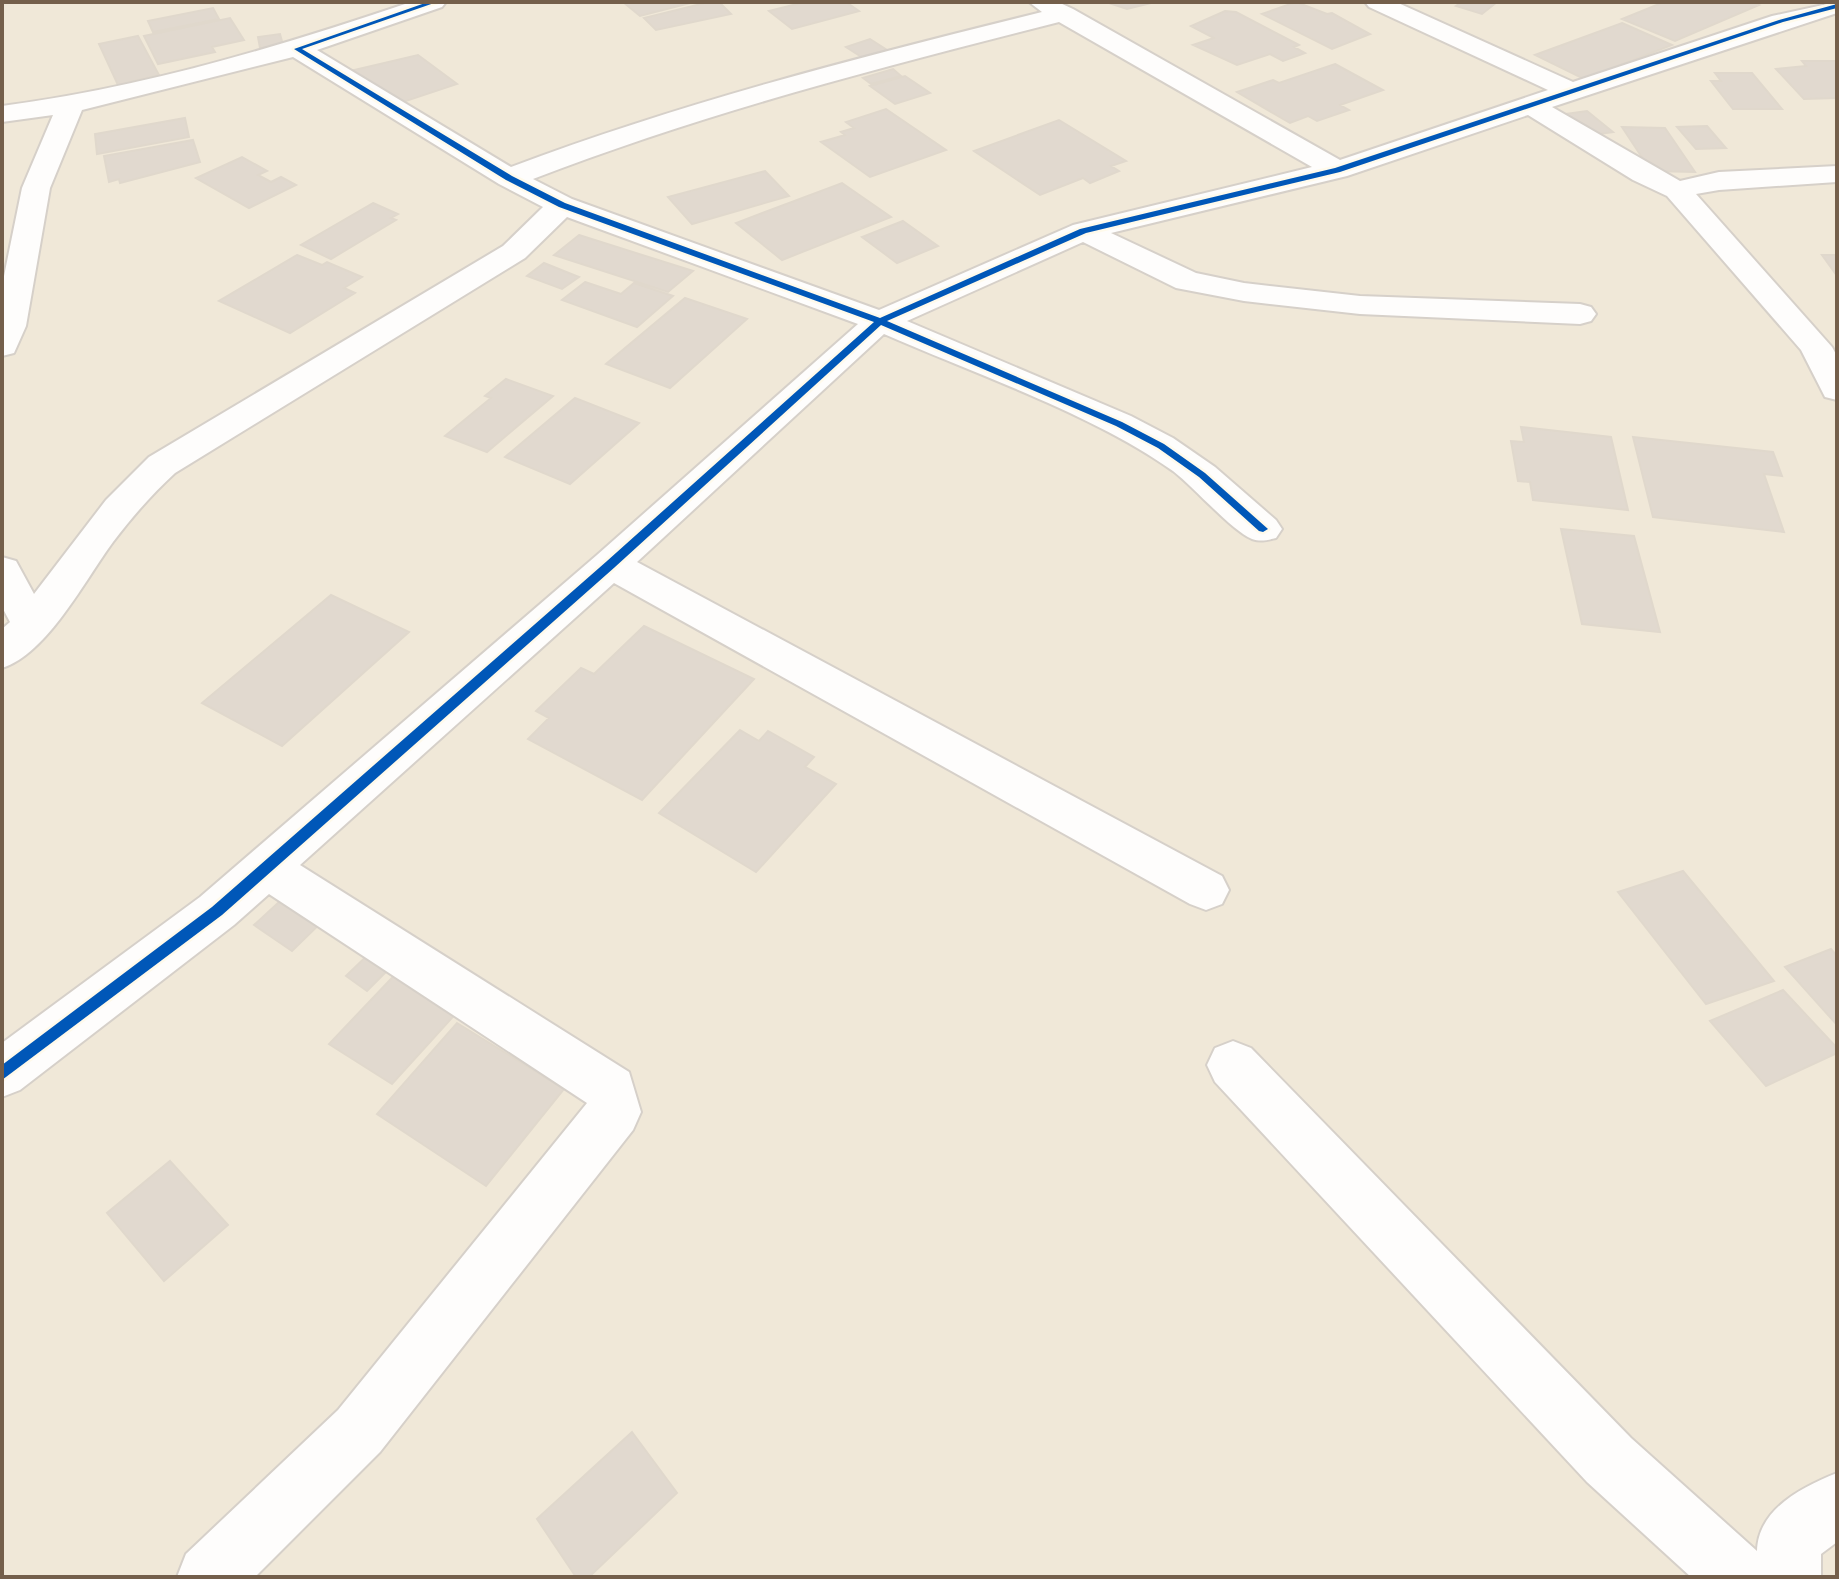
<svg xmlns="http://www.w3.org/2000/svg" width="1839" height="1579" viewBox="0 0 1839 1579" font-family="Figtree,sans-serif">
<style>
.residential{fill:#f0e8d8}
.building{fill:#e1d9cf;stroke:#e0d8cc;stroke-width:2}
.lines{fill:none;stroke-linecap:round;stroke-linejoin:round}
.minor-casing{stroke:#d6d0c9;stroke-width:4}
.minor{fill:#fefdfc;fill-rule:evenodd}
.cycleway-casing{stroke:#fffaeb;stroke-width:5}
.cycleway{fill:#0057b8;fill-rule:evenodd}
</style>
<rect width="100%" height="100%" fill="#f7f3ea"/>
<path class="residential" d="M2 2H1837V1577H2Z"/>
<path class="building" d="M623 2H694L640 16Z
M709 2H719L731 14 656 30 644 18Z
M805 2H846L859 11 792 29 769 11Z
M1106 2H1155L1127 9Z
M1296 2 1327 14 1332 13 1370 34 1332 49 1262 14Z
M1462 2H1497L1482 14 1456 6Z
M1664 2H1752L1759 5 1675 41 1622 19Z
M213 8 219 19 153 32 148 21Z
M1225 11 1236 12 1299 45 1294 47 1305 53 1283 61 1270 54 1237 65 1193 45 1214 38 1191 26Z
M230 18 244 40 212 47 215 52 158 64 144 36Z
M1622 23 1672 45 1584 79 1535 55Z
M280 34 283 45 260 48 258 37Z
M138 36 159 75 118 85 99 44Z
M870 39 887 50 863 58 846 47Z
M418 55 457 84 394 105 350 71Z
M1802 61H1837V98L1804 99 1776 69 1806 66Z
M1335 64 1383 90 1340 105 1349 110 1317 121 1308 116 1290 123 1237 92 1273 80 1279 83Z
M893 69 901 76 871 84 863 78Z
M1715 73H1752L1782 109H1733L1711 81H1721Z
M905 76 930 93 895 104 870 86Z
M886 109 946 150 870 177 821 142 845 135 841 132 854 128 846 122Z
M1587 111 1613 132 1592 135 1566 114Z
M185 118 189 137 97 154 95 134Z
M1059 120 1126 161 1111 166 1119 171 1090 183 1083 178 1040 195 974 151Z
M1707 126 1726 148 1696 149 1677 127Z
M1622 127 1665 128 1695 172 1651 171Z
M193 140 200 162 120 183 119 179 109 182 104 156Z
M242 157 267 171 258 175 271 182 281 177 296 185 249 208 196 178Z
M765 171 789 196 692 224 668 197Z
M842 183 891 217 782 260 736 223Z
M373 203 398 214 391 218 396 220 331 259 301 245Z
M903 221 938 246 897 263 862 237Z
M579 235 693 271 668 292 554 255Z
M297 255 322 265 327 262 362 277 344 288 355 293 290 333 219 301Z
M1822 255H1837V276Z
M544 263 579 277 562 289 527 276Z
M585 282 621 294 634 283 673 296 637 327 562 300Z
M685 298 747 319 670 388 606 364Z
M506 379 553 396 487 452 445 436 491 398 485 396Z
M575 398 639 423 570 484 505 457Z
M1521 427 1611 437 1628 510 1533 500 1530 482 1518 481 1511 441 1524 442Z
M1633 437 1773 452 1782 476 1764 474 1784 532 1653 517Z
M1561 529 1634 536 1660 632 1582 624Z
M331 595 409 632 282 746 202 703Z
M644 626 754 679 642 800 528 739 549 718 536 711 581 668 594 674Z
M740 730 759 741 768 731 814 757 805 767 836 784 756 872 659 813Z
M1683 871 1774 981 1706 1004 1618 892Z
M292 890 329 915 292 951 254 925Z
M376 947 397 961 367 991 346 976Z
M1831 949 1837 956V1025L1785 967Z
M407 962 469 999 392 1084 329 1044Z
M1783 990 1837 1048V1053L1766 1086 1710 1021Z
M457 1023 564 1089 486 1186 377 1114Z
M170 1161 228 1225 164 1281 107 1213Z
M632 1432 677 1493 589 1577H576L537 1519Z"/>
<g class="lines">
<g class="minor-casing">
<path id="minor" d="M411 2H446L442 7 317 50 511 167C684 102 863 56 1042 12L1029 2H1058L1073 9 1340 160 1548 90 1369 7 1365 2H1396L1573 82 1772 16 1837 2V13L1552 107 1680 181 1719 172 1837 166V182L1719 190 1696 194 1832 347 1837 356V400L1825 397 1801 350 1667 196 1633 180 1528 115 1347 176 1111 233 1196 273 1244 283 1360 296 1580 304 1591 307 1596 314 1591 321 1580 324 1360 314 1244 301 1176 288 1083 242 907 321 1131 416 1173 438 1215 467 1276 520 1282 529 1276 538C1267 540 1261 542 1252 539 1231 530 1195 488 1173 471 1093 414 975 374 884 334L637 562 1222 876 1229 890 1222 904 1206 910 1190 904 614 583 300 865 629 1072 641 1112 633 1130 380 1452 255 1577H177L186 1554 338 1410 587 1103 269 894 234 925 20 1090 2 1097V1043L200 897 597 555 858 324 567 217 525 258 175 473C152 494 132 517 113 542 85 580 47 654 2 668V629L10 622 2 607V557L16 561 34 594 106 500 149 457 503 246 543 207 499 184 293 57 82 110 50 188 26 326 14 353 2 356V286L22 188 53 115 2 122V106C142 88 278 47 411 2ZM1059 22 1312 167 1073 225 879 310 572 199 533 179C704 113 881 67 1059 22Z
M1233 1041 1251 1048 1631 1438 1757 1551C1758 1509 1802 1487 1837 1473V1542L1821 1554V1577H1691L1587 1482 1215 1082 1207 1065 1215 1048Z"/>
</g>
<use href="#minor" class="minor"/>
<g class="cycleway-casing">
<path id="cycleway" d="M428 2H437L302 49 512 176 565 203 880 318 1080 229 1335 168 1779 20 1837 4V8L1783 22 1340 172 1086 233 887 321 1122 422 1164 444 1205 473 1268 529 1263 532 1259 531 1199 477 1158 448 1116 426 881 325 615 567 222 915 2 1080V1065L212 907 607 561 874 322 559 207 506 180 294 49Z"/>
</g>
<use href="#cycleway" class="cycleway"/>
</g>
<rect width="1839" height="1579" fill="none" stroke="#745f4b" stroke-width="8"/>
</svg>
